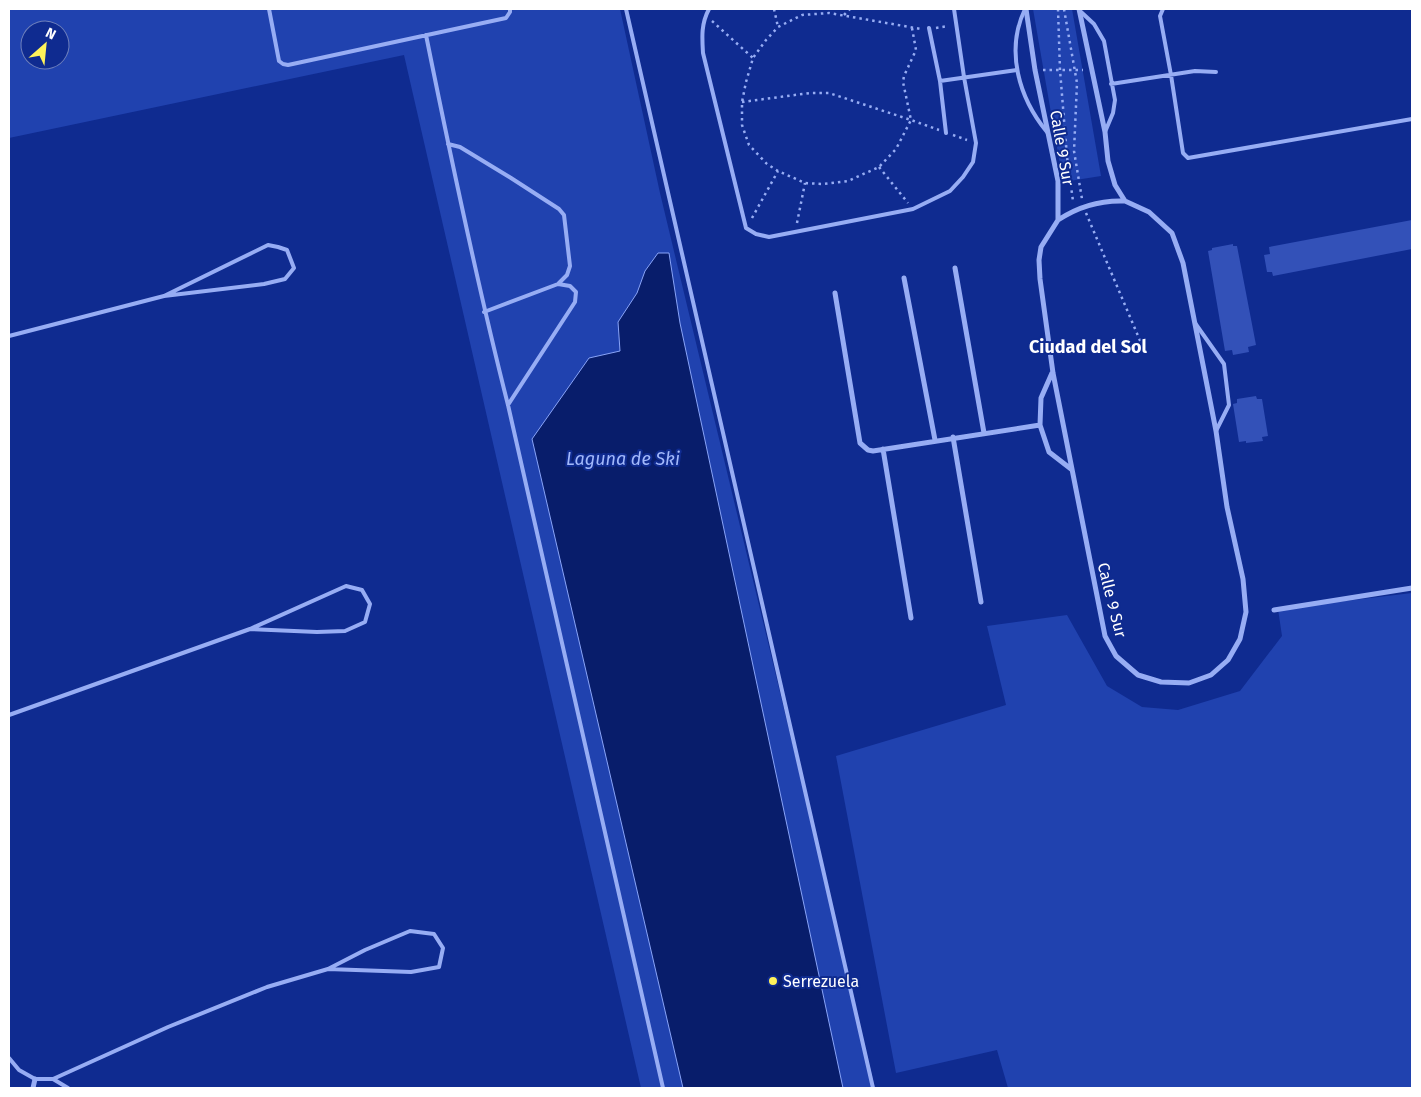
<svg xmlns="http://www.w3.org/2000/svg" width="1421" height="1097" viewBox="0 0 1421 1097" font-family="'Fira Sans',sans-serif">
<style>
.green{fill:#2042af;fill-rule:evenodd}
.water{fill:#081d6b;stroke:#89a4f8}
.building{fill:#3351b8}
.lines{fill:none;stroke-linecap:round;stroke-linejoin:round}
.path{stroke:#97adf4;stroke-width:2.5;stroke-dasharray:2.5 4;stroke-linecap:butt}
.lane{stroke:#97adf4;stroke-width:4}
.street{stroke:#97adf4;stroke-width:5}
.poi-dot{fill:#fff35a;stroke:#0f2b90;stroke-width:2}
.labels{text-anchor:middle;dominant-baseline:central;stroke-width:4;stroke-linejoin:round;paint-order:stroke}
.street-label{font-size:16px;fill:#fff;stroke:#0f2b90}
.poi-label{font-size:16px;fill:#fff;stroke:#0f2b90;text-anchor:start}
.neighbourhood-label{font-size:18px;font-weight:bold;fill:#fff;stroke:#0f2b90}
.water-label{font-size:18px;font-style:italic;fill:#a3b9fb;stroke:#0f2b90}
</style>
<rect width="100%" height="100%" fill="#0f2b90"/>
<path class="green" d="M9 9H620L660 193 875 1088H641L404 55 9 138ZM30 30H60V60H30Z
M1033 9H1072L1101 176 1063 182Z
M1412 593V1088H1008L997 1050 896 1073 836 756 1006 705 987 626 1067 615 1107 686 1142 707 1178 710 1240 691 1282 636 1278 609Z"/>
<path class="water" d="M658 253H669L680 323 843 1088H683L532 439 589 358 620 351 618 322 637 293 645 271Z"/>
<path class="building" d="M1412 220V249L1273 276 1272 272H1267L1264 255 1270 254 1269 247Z
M1233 244V246H1237L1256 345 1248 347 1249 352 1233 355 1232 350 1225 351 1208 251 1212 250V248Z
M1256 396 1257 399H1262L1268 436 1262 437 1263 441 1246 443V441L1239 442 1233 404 1237 403V399Z"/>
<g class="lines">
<path class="path" d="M774 9 778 27
M1058 9 1060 70 1067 157 1073 201
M1064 9 1077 83 1074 151 1082 199
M844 15 850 9
M712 21 753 58
M912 28 916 50 904 76 903 82 911 120 896 149 879 167 848 181 823 184 805 183 778 171 767 164 749 145 742 125V102L746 82 753 58 766 40 778 27 802 15 829 13 921 29
M936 28 948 26
M1043 70H1083
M742 102 810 93H829L911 120 939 130
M953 135 967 140
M879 167 908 203
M1086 213 1144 350
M752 218 778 171
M797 223 805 183"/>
<path class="lane" d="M269 9 279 61 283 64 288 65 506 18 510 12V9
M626 9 873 1088
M709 9C701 24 702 37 703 53L746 228 756 234 769 237 913 209 950 191 963 177 973 162 976 143 964 77 954 9
M1025 9C1005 51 1019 98 1047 132
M1163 9 1160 16 1171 75 1183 153 1188 158 1412 119
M1080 11 1094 24 1104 41 1115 100 1113 113 1105 132
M929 28 940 81 946 133
M426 35C451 159 477 283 508 405L663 1088
M940 81 1017 70
M1111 84 1195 71 1216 72
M448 144 460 147 511 178 559 209 564 215 570 266 567 275 558 284 484 312
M1195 323 1224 364 1229 405 1216 431
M9 336 164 296 264 284 285 279 294 268 287 250 278 247 268 245 164 296
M508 405 575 302 576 292 570 286 558 284
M9 715 250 629 346 586 362 590 370 604 365 622 345 631 317 632 250 629
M9 1058 19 1070 35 1079H53L68 1088
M53 1079 168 1027 267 987 328 969 365 950 410 931 434 934 443 948 439 967 411 972 328 969"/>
<path class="street" d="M1026 9 1035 70 1058 181V220L1041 247 1039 260 1040 279 1053 373 1105 636 1116 656 1138 675 1161 682 1189 683 1211 675 1228 660 1240 639 1246 612 1243 579 1227 507 1216 431 1183 263 1172 233 1149 212 1125 201 1115 185 1108 161 1105 132 1079 9
M1058 220C1079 206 1100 200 1125 201
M955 268 984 433
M904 278 935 440
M835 293 860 443 868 450 873 451 1040 425
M1052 373 1041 398 1040 425 1049 452 1071 469
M953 437 981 602
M883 449 911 618
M1274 610 1412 588
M33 1088 35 1079"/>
</g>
<circle class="poi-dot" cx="773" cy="981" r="5"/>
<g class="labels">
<g class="street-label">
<text transform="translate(1062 148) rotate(80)">Calle 9 Sur</text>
<text transform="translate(1112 600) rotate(76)">Calle 9 Sur</text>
</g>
<g class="poi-label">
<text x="783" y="981">Serrezuela</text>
</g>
<g class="neighbourhood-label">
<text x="1088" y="347">Ciudad del Sol</text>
</g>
<g class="water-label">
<text x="623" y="459">Laguna de Ski</text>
</g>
</g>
<rect width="1421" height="1097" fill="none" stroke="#ffffff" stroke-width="20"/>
<g transform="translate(45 45) rotate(27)"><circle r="24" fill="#0f2b90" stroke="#6f80bc"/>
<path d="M0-4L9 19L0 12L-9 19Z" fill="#fff35a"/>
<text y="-8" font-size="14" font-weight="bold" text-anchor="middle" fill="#ffffff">N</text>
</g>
</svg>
